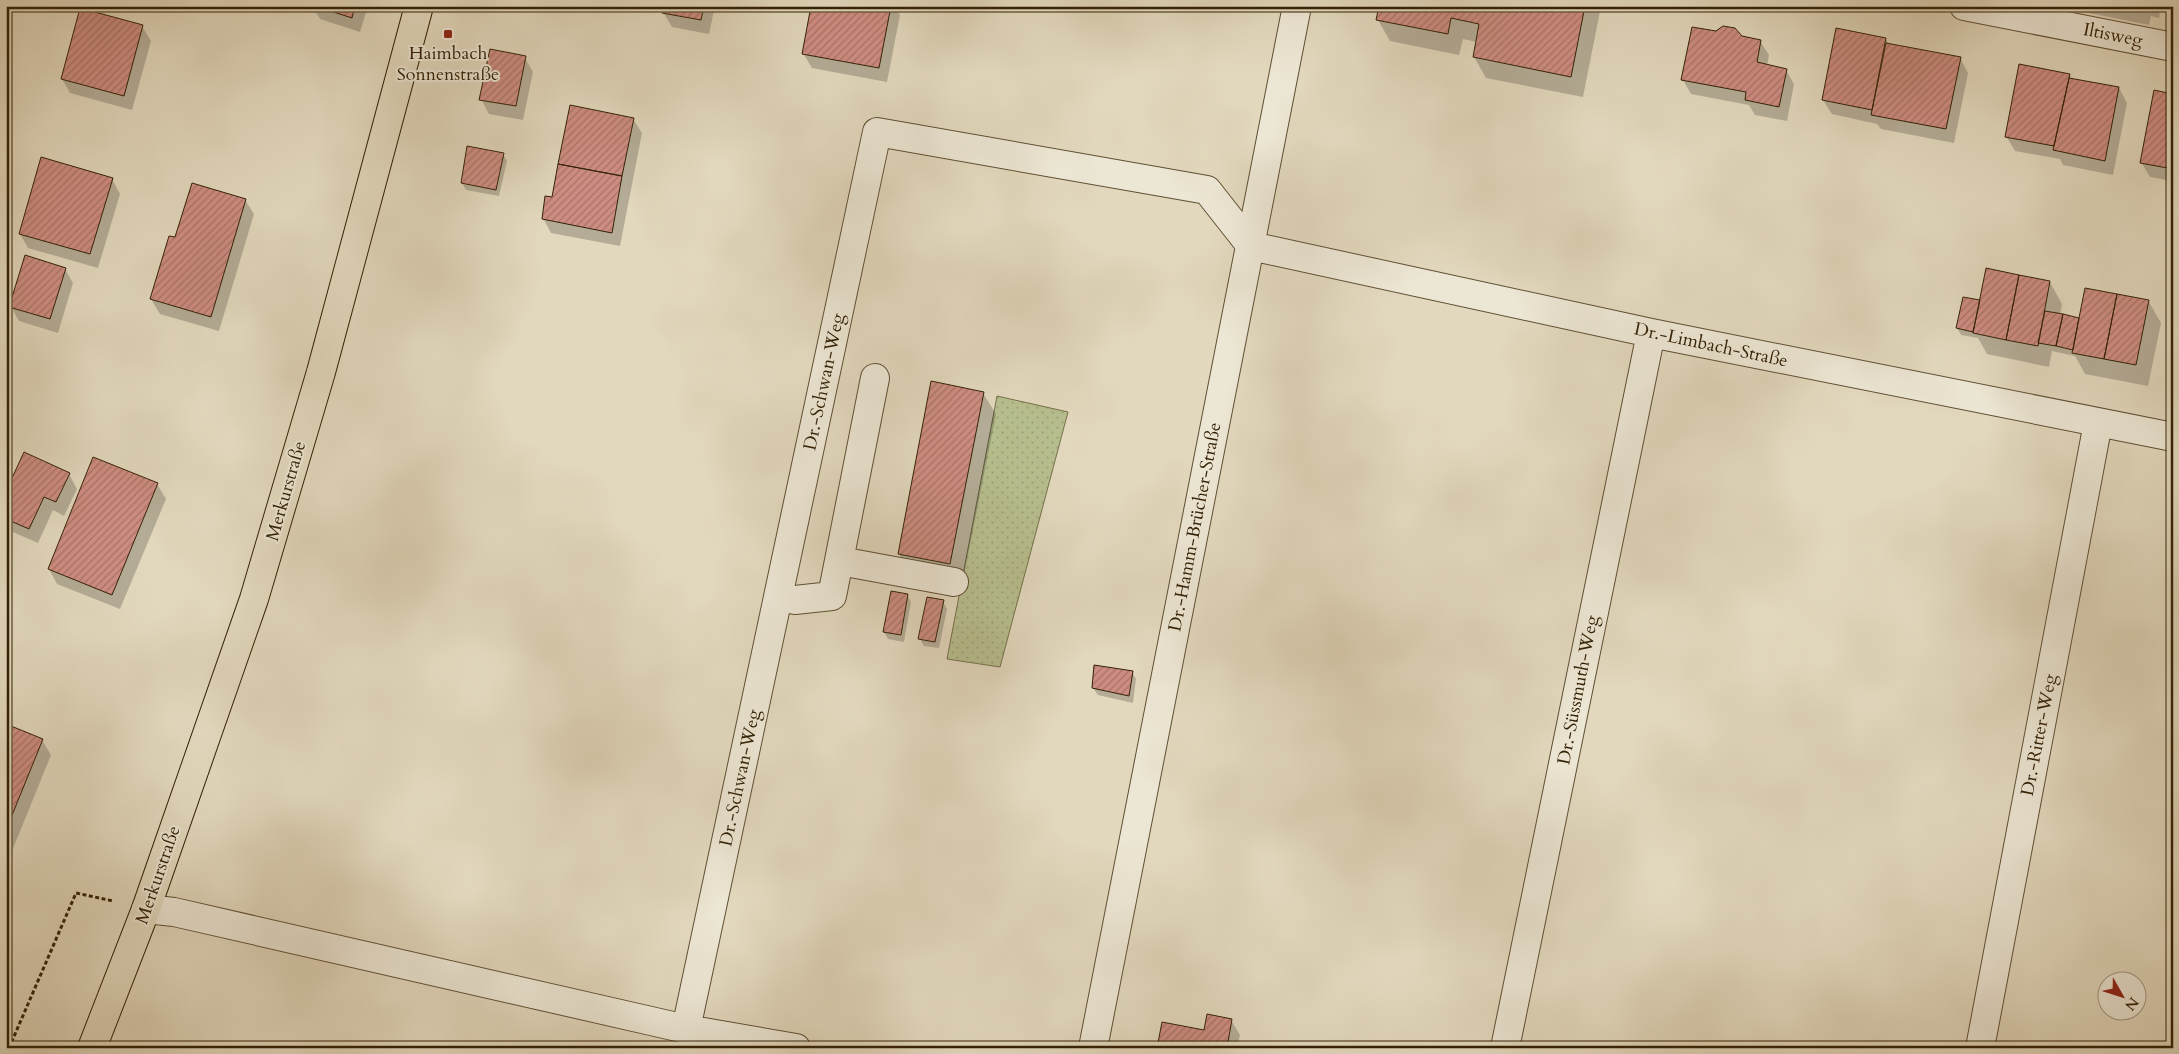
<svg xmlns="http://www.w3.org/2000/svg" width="2179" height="1054" viewBox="0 0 2179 1054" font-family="Cardo,serif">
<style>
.grass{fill:url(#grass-dots);stroke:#75704a}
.shadow{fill:#0003}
.building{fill:url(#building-hatch);stroke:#332105}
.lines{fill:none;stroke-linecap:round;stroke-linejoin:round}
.minor-casing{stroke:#5f4f33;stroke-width:30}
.major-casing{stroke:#332105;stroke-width:30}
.path{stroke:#332105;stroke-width:3;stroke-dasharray:4 2.5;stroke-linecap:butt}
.minor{stroke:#ece6d4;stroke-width:28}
.major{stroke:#e2d8bd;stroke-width:28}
.poi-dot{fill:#8f2418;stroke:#ece6d4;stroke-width:2}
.labels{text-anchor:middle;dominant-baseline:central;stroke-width:4;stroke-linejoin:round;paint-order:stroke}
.street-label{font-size:18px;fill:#332105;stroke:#ece6d4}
.poi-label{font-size:18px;fill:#332105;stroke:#ece6d4}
</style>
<defs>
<pattern id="grass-dots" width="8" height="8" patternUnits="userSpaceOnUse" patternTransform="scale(1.25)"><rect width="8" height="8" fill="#b7be8e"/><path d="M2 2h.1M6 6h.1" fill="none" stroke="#9ea379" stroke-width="1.8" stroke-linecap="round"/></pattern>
<pattern id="building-hatch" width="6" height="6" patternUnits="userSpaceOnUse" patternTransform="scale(1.25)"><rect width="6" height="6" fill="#ce8d82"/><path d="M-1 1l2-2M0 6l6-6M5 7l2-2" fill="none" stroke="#a87368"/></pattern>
</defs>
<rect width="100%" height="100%" fill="#e2d8bd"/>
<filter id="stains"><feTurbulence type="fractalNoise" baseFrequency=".004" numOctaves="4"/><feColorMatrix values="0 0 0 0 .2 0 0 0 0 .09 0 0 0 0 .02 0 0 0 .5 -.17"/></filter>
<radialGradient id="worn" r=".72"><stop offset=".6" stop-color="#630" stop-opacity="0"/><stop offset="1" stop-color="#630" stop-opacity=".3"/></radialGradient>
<path class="grass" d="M997 396 1068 412 1000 667 947 659Z"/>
<path class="shadow" d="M312 6H368L360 32 320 19Z
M653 6H715L709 34 672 27 663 12 664 9Z
M812 6H895L900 15 887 82 812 68 803 53Z
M1381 6H1601L1583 97 1486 78 1474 57 1477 42 1463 39 1459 55 1390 41 1378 20Z
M2072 6H2161L2159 18 2151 16 2149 25 2074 10Z
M142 26 151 41 132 110 70 93 62 79Z
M1716 33 1760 41 1769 55 1767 66 1786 70 1794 84 1787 121 1755 115 1749 105 1691 94 1683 80Z
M1886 39 1889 45 1960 58 1968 73 1954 143 1881 129 1877 124 1832 114 1823 100Z
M525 58 533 72 523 120 489 114 481 99Z
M2069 75 2072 80 2119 88 2127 103 2113 175 2063 165 2060 159 2015 151 2006 136Z
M2173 95V181L2150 177 2141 162Z
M633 119 642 133 620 246 551 233 543 218 553 199Z
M503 154 507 161 499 196 466 190 462 183Z
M112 179 120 194 98 268 28 248 20 234Z
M245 200 254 214 219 331 160 314 151 299 176 239Z
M65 269 73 283 58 333 19 321 11 307Z
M2050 282 2062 304 2060 315 2080 319 2149 302 2161 323 2148 386 2085 374 2075 356 2052 351 2049 367 1987 354 1978 338 1961 335 1957 328 1981 302Z
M983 393 996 414 962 585 911 575 899 554Z
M69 474 77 489 64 516 53 510 38 543 6 529V494Z
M157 484 166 499 120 609 57 584 49 569Z
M907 595 911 602 904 642 888 639 884 632Z
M943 602 947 609 939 648 924 646 920 639Z
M1132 672 1136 679 1133 703 1098 695 1093 688Z
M6 726 42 740 51 755 12 851 6 849Z
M1231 1020 1240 1035 1237 1048H1159Z"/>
<path class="building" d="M315 6H355L352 18Z
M663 6H704L701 20 662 13Z
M811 6H891L879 68 802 54Z
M1379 6H1585L1571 77 1473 57 1479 24 1451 18 1448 34 1376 20Z
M80 8 143 25 124 96 61 79Z
M1723 26 1735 28 1742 36 1761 40 1757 62 1787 69 1779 107 1745 100 1746 92 1681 80 1692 27 1716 31Z
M1836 28 1886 38 1872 110 1822 100Z
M1886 43 1961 57 1946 129 1871 115Z
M490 49 526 56 516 106 479 100Z
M2019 64 2070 74 2054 146 2005 137Z
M2069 78 2119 87 2105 161 2053 150Z
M2154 90 2173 94V169L2140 163Z
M570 105 634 118 622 176 558 164Z
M467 146 504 153 496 190 461 183Z
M41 157 113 178 90 254 19 234Z
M558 164 622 176 612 233 542 219 545 196 552 197Z
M192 183 246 199 211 317 150 299 169 236 175 237Z
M25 255 66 268 50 319 9 307Z
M1986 268 2019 275 2006 340 1973 333Z
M2019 275 2050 281 2038 346 2006 340Z
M2085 288 2117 294 2104 359 2072 353Z
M2117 294 2149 300 2136 365 2104 359Z
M1963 297 1980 300 1973 332 1956 328Z
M2045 311 2063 314 2056 346 2038 343Z
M2063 314 2079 318 2073 350 2056 346Z
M931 381 984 392 950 564 898 554Z
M24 452 70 473 56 502 44 497 29 529 6 519V491Z
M93 457 158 483 112 595 48 569Z
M891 591 908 594 901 635 883 632Z
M927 597 944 600 935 642 918 639Z
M1094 665 1133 671 1129 696 1092 688Z
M6 724 43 739 6 830Z
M1207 1014 1232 1019 1227 1048H1157L1162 1022 1204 1030Z"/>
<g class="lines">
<g class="minor-casing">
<path id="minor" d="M1964 6 2173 47
M1251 246 1651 333 2173 437
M840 561 954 582
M778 597 795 600 832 596 875 378
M146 909 174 912 686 1029 796 1048
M686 1029 877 132 1207 190 1251 246
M1093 1048 1297 6
M1505 1048 1651 333
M1980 1048 2098 423"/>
</g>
<g class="major-casing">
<path id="major" d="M92 1048 146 909 254 599 321 372 419 6"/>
</g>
<path class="path" d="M9 1048 76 893 113 901"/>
<use href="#minor" class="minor"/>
<use href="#major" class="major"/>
</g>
<rect class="poi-dot" x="443" y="29" width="10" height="10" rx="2.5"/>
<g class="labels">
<g class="street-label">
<text transform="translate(2113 35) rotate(11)">Iltisweg</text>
<text transform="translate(1711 345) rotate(12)">Dr.-Limbach-Straße</text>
<text transform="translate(824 382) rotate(-78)">Dr.-Schwan-Weg</text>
<text transform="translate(286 491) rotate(-74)">Merkurstraße</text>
<text transform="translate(1195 527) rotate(-79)">Dr.-Hamm-Brücher-Straße</text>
<text transform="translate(1578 690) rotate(-79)">Dr.-Süssmuth-Weg</text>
<text transform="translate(2039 735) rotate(-79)">Dr.-Ritter-Weg</text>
<text transform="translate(740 778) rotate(-78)">Dr.-Schwan-Weg</text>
<text transform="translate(158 875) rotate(-71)">Merkurstraße</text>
</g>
<g class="poi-label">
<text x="448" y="53">Haimbach<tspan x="448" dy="21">Sonnenstraße</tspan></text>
</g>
</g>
<rect width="2179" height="1054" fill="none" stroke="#e2d8bd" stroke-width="25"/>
<rect x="8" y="8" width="2164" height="1039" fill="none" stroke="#332105" stroke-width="2.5"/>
<rect x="12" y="12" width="2154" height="1029" fill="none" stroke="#332105"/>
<g transform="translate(2122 996) rotate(129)"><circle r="24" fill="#ece6d4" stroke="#a29781"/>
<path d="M0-4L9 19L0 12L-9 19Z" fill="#8f2418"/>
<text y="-8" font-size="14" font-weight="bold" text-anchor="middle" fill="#332105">N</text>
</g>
<rect width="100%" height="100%" filter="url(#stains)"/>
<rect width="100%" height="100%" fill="url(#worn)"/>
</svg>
